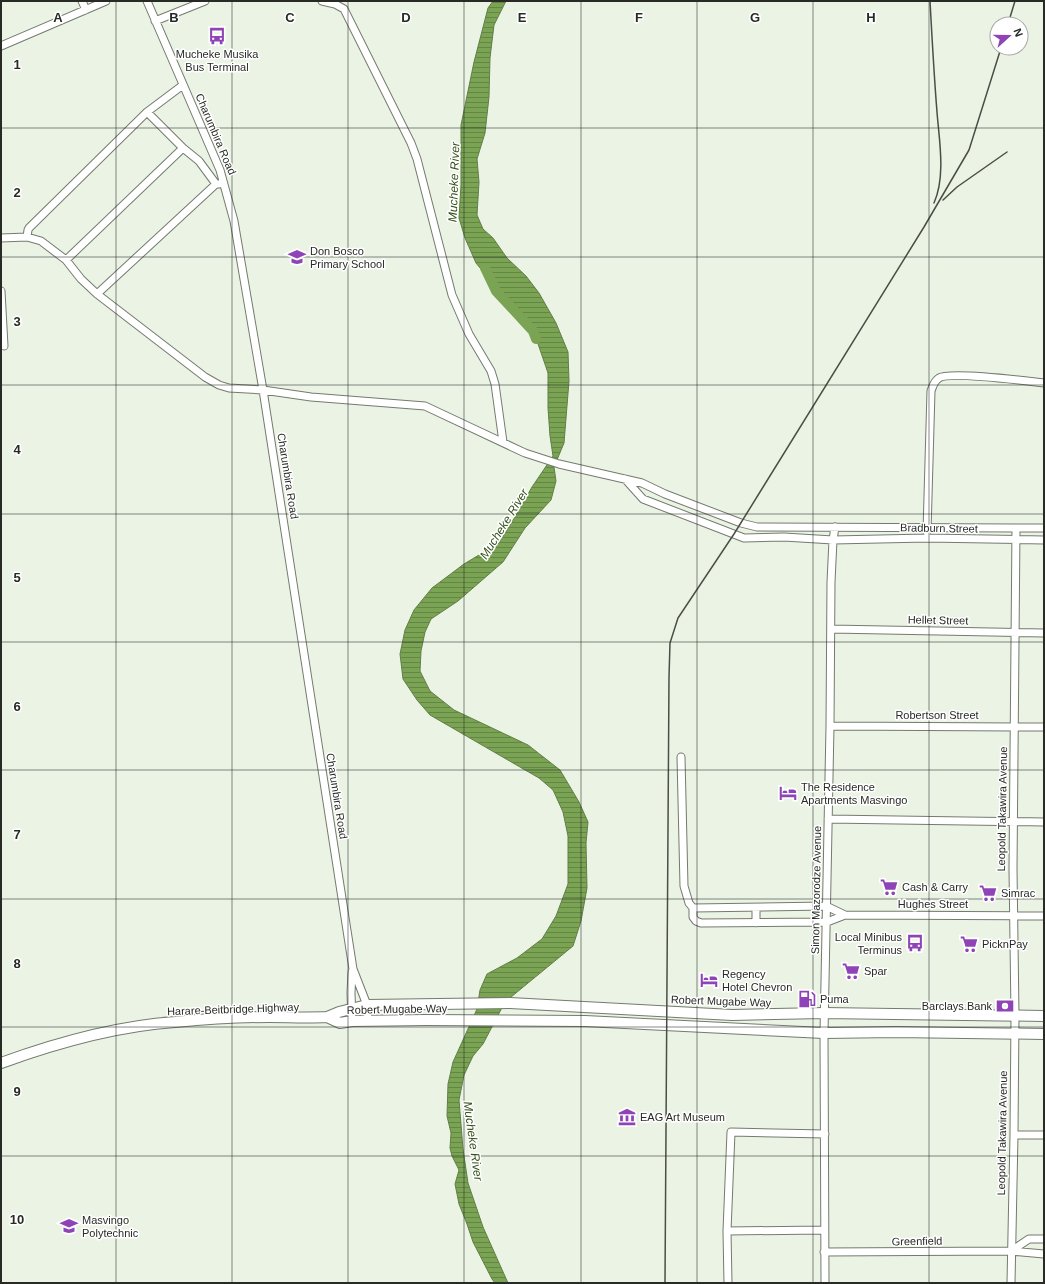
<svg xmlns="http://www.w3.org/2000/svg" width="1045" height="1284" viewBox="0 0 1045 1284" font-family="Helvetica,sans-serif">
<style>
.water{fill:url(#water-rules);stroke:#617f46}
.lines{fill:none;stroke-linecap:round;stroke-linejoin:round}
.river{stroke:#7aa454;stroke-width:10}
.minor-casing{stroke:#747b6e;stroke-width:9}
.highway-casing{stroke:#747b6e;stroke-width:12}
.minor{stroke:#fff;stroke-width:7}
.highway{stroke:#fff;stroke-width:10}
.rail{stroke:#4a4e47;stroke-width:1.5}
.grid{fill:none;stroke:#272a25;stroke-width:1;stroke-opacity:0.55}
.labels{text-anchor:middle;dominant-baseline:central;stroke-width:3;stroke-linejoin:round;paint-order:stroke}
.poi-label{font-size:11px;fill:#272a25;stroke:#fff;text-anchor:start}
.street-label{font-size:11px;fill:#272a25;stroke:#fff}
.water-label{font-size:12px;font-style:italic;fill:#345018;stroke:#fff}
.grid-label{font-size:13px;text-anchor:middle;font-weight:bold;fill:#272a25;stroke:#fff;stroke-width:3;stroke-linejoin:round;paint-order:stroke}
</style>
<defs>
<pattern id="water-rules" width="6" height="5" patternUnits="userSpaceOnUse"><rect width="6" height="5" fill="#7aa454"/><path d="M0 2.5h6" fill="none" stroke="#648645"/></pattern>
</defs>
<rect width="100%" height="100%" fill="#ebf3e5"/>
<path class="water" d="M493 1H506L494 25 490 58 489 97 485 133 477 159 479 182 477 215 483 229 493 238 507 258 526 276 539 293 556 323 568 352 569 381 564 443 554 467 556 481 551 500 525 528 503 562 458 601 431 619 425 632 421 651 420 671 430 691 454 710 528 745 560 770 579 802 588 822 586 843 587 888 581 921 573 946 505 1002 483 1044 473 1056 464 1075 459 1100 463 1149 468 1183 483 1227 508 1283H495L492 1279 473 1242 467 1224 459 1204 455 1184 459 1170 452 1156 450 1148 451 1133 447 1116 448 1084 453 1062 477 1009 480 990 487 974 517 958 542 939 556 916 568 884V836L563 812 553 790 539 778 430 715 417 700 403 679 400 654 405 630 414 610 432 588 464 564 499 543 515 517 532 487 553 456 550 436 548 408V373L536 338 523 315 504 293 485 274 476 263 465 238 459 218 461 185V125L474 62 488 8Z"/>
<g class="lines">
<path class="river" d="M485 268 496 291 533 331 536 339"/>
<g class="minor-casing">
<path id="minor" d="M82 1 86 10
M147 1 220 170 234 221 263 390 353 969 367 1005 368 1021
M322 1 335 4 344 9 411 143 417 159 452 295 469 334 491 371 495 384 503 442
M155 21 205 1
M1 46 106 1
M183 148 199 161 216 184H219
M27 237 28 230 29 228 147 112 183 85
M1 238 27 237 41 241 66 260 81 279 97 294 205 377 219 385 229 388 263 390 311 397 425 406 525 453 559 464 642 483 665 494 741 523 757 527 1044 528
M66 260 183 148 147 112
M1 291 4 346
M97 294 216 184
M625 479 643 499 744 538 784 537 833 540 927 538 1044 540
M927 532 931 391C933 386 934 381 939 378 949 371 1027 381 1044 383
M831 629 1044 633
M830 726 1044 727
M681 757 684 886 689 903 693 908V917L696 921 701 923 827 922 845 915 1044 916
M828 819 1044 822
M693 908 826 906 845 915
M756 923V908
M352 1021 351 993 352 972
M1014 1135H1044
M727 1231 824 1230
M1011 1251 1029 1239H1044
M824 1252 1011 1251 1044 1254
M728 1283 727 1231 731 1132 825 1134
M825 1283 824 1033 830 726 831 582 833 540 835 527
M1011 1283 1014 1135 1015 1015 1013 869 1016 528"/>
</g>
<g class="highway-casing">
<path id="highway" d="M327 1017 340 1023 352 1021 426 1020 585 1021 824 1033 896 1032 1044 1034
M1 1063C56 1043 116 1026 175 1022 206 1019 238 1017 269 1017 288 1017 307 1018 327 1017L339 1012 367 1005 510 1003 732 1015 824 1013 1044 1016"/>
</g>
<use href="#minor" class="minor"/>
<use href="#highway" class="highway"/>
<path class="rail" d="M930 1C932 38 934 75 937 112 939 139 946 176 934 203
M1008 24 1015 1
M943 200 957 187 1007 152
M665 1283 669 677 670 643 678 618 734 534 924 227 969 150 1001 48"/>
</g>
<path class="grid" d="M116 1V1283M232 1V1283M348 1V1283M464 1V1283M581 1V1283M697 1V1283M813 1V1283M929 1V1283M1 128H1044M1 257H1044M1 385H1044M1 514H1044M1 642H1044M1 770H1044M1 899H1044M1 1027H1044M1 1156H1044"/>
<defs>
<g id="bus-bare" transform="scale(1.38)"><path d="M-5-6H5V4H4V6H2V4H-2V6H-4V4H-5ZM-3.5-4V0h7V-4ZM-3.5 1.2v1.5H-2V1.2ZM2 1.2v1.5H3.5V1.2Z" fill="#8e44b6" stroke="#fff" stroke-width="2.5" paint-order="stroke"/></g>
<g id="school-bare" transform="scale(1.38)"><path d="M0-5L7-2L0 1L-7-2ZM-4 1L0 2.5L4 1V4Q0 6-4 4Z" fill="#8e44b6" stroke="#fff" stroke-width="2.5" paint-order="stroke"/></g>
<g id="hotel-bare" transform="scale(1.38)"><path d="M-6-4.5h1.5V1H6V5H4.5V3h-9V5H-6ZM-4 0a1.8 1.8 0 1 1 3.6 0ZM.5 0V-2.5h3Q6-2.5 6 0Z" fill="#8e44b6" stroke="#fff" stroke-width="2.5" paint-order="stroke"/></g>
<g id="supermarket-bare" transform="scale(1.38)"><path d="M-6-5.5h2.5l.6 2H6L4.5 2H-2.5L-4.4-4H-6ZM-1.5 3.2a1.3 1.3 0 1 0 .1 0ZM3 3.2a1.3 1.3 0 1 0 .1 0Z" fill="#8e44b6" stroke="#fff" stroke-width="2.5" paint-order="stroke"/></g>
<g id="fuel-bare" transform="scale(1.38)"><path d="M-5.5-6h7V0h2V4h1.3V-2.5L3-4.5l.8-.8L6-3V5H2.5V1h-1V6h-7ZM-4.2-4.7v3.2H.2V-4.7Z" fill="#8e44b6" stroke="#fff" stroke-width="2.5" paint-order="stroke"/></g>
<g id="bank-bare" transform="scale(1.38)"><path d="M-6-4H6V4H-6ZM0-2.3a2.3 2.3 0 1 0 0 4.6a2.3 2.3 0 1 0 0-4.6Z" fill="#8e44b6" stroke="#fff" stroke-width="2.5" paint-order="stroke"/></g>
<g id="museum-bare" transform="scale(1.38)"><path d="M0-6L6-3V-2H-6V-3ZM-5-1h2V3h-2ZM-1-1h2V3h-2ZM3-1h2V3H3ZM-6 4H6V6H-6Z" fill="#8e44b6" stroke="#fff" stroke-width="2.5" paint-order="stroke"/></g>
<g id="university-bare" transform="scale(1.38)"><path d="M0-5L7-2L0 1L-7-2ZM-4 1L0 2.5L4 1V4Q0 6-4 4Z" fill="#8e44b6" stroke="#fff" stroke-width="2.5" paint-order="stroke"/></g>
</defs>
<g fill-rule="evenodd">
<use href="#bus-bare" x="217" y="36"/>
<use href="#school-bare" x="297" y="257"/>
<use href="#hotel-bare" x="788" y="793"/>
<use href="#supermarket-bare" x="889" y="887"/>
<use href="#supermarket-bare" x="988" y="893"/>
<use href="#bus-bare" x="915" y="943"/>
<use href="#supermarket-bare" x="969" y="944"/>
<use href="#supermarket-bare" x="851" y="971"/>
<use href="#hotel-bare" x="709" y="980"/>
<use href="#fuel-bare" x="807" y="999"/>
<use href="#bank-bare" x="1005" y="1006"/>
<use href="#museum-bare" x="627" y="1117"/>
<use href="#university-bare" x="69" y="1226"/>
</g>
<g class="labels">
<g class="poi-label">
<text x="217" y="54" text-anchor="middle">Mucheke Musika<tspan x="217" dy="13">Bus Terminal</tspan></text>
<text x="310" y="251">Don Bosco<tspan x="310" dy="13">Primary School</tspan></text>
<text x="801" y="787">The Residence<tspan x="801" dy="13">Apartments Masvingo</tspan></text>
<text x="902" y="887">Cash &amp; Carry</text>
<text x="1001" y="893">Simrac</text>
<text x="902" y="937" text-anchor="end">Local Minibus<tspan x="902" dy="13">Terminus</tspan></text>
<text x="982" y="944">PicknPay</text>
<text x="864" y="971">Spar</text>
<text x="722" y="974">Regency<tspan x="722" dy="13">Hotel Chevron</tspan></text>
<text x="820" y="999">Puma</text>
<text x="992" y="1006" text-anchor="end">Barclays Bank</text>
<text x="640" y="1117">EAG Art Museum</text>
<text x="82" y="1220">Masvingo<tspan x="82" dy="13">Polytechnic</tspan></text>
</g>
<g class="street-label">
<text transform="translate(216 134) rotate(67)">Charumbira Road</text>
<text transform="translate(288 476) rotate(81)">Charumbira Road</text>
<text transform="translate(939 528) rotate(1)">Bradburn Street</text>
<text transform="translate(938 620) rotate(1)">Hellet Street</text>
<text x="937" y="715">Robertson Street</text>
<text transform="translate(337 796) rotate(81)">Charumbira Road</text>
<text transform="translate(1002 809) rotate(-89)">Leopold Takawira Avenue</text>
<text transform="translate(816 890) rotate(-89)">Simon Mazorodze Avenue</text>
<text x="933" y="904">Hughes Street</text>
<text transform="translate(721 1001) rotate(2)">Robert Mugabe Way</text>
<text transform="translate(233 1009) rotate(-2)">Harare-Beitbridge Highway</text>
<text transform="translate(397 1009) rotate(-1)">Robert Mugabe Way</text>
<text transform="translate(1002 1133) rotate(-89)">Leopold Takawira Avenue</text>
<text transform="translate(917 1241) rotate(-1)">Greenfield</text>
</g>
<g class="water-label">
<text transform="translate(454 182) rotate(-88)">Mucheke River</text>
<text transform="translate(504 524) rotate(-58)">Mucheke River</text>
<text transform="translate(473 1141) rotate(82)">Mucheke River</text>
</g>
</g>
<g class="grid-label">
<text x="58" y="22">A</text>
<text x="174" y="22">B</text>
<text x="290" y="22">C</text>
<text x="406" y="22">D</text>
<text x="522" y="22">E</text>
<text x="639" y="22">F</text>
<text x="755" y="22">G</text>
<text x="871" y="22">H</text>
<text x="17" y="69">1</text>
<text x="17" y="197">2</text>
<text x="17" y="326">3</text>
<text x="17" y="454">4</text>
<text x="17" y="582">5</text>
<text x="17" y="711">6</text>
<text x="17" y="839">7</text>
<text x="17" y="968">8</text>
<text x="17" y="1096">9</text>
<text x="17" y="1224">10</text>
</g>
<rect width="1045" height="1284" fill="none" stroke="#272a25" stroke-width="4"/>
<g transform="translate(1009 36) rotate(69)"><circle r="19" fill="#ffffff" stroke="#a9aaa8"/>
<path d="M0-3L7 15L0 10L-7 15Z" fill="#8e44b6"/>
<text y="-6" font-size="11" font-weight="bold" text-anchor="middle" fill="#272a25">N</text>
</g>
</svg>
